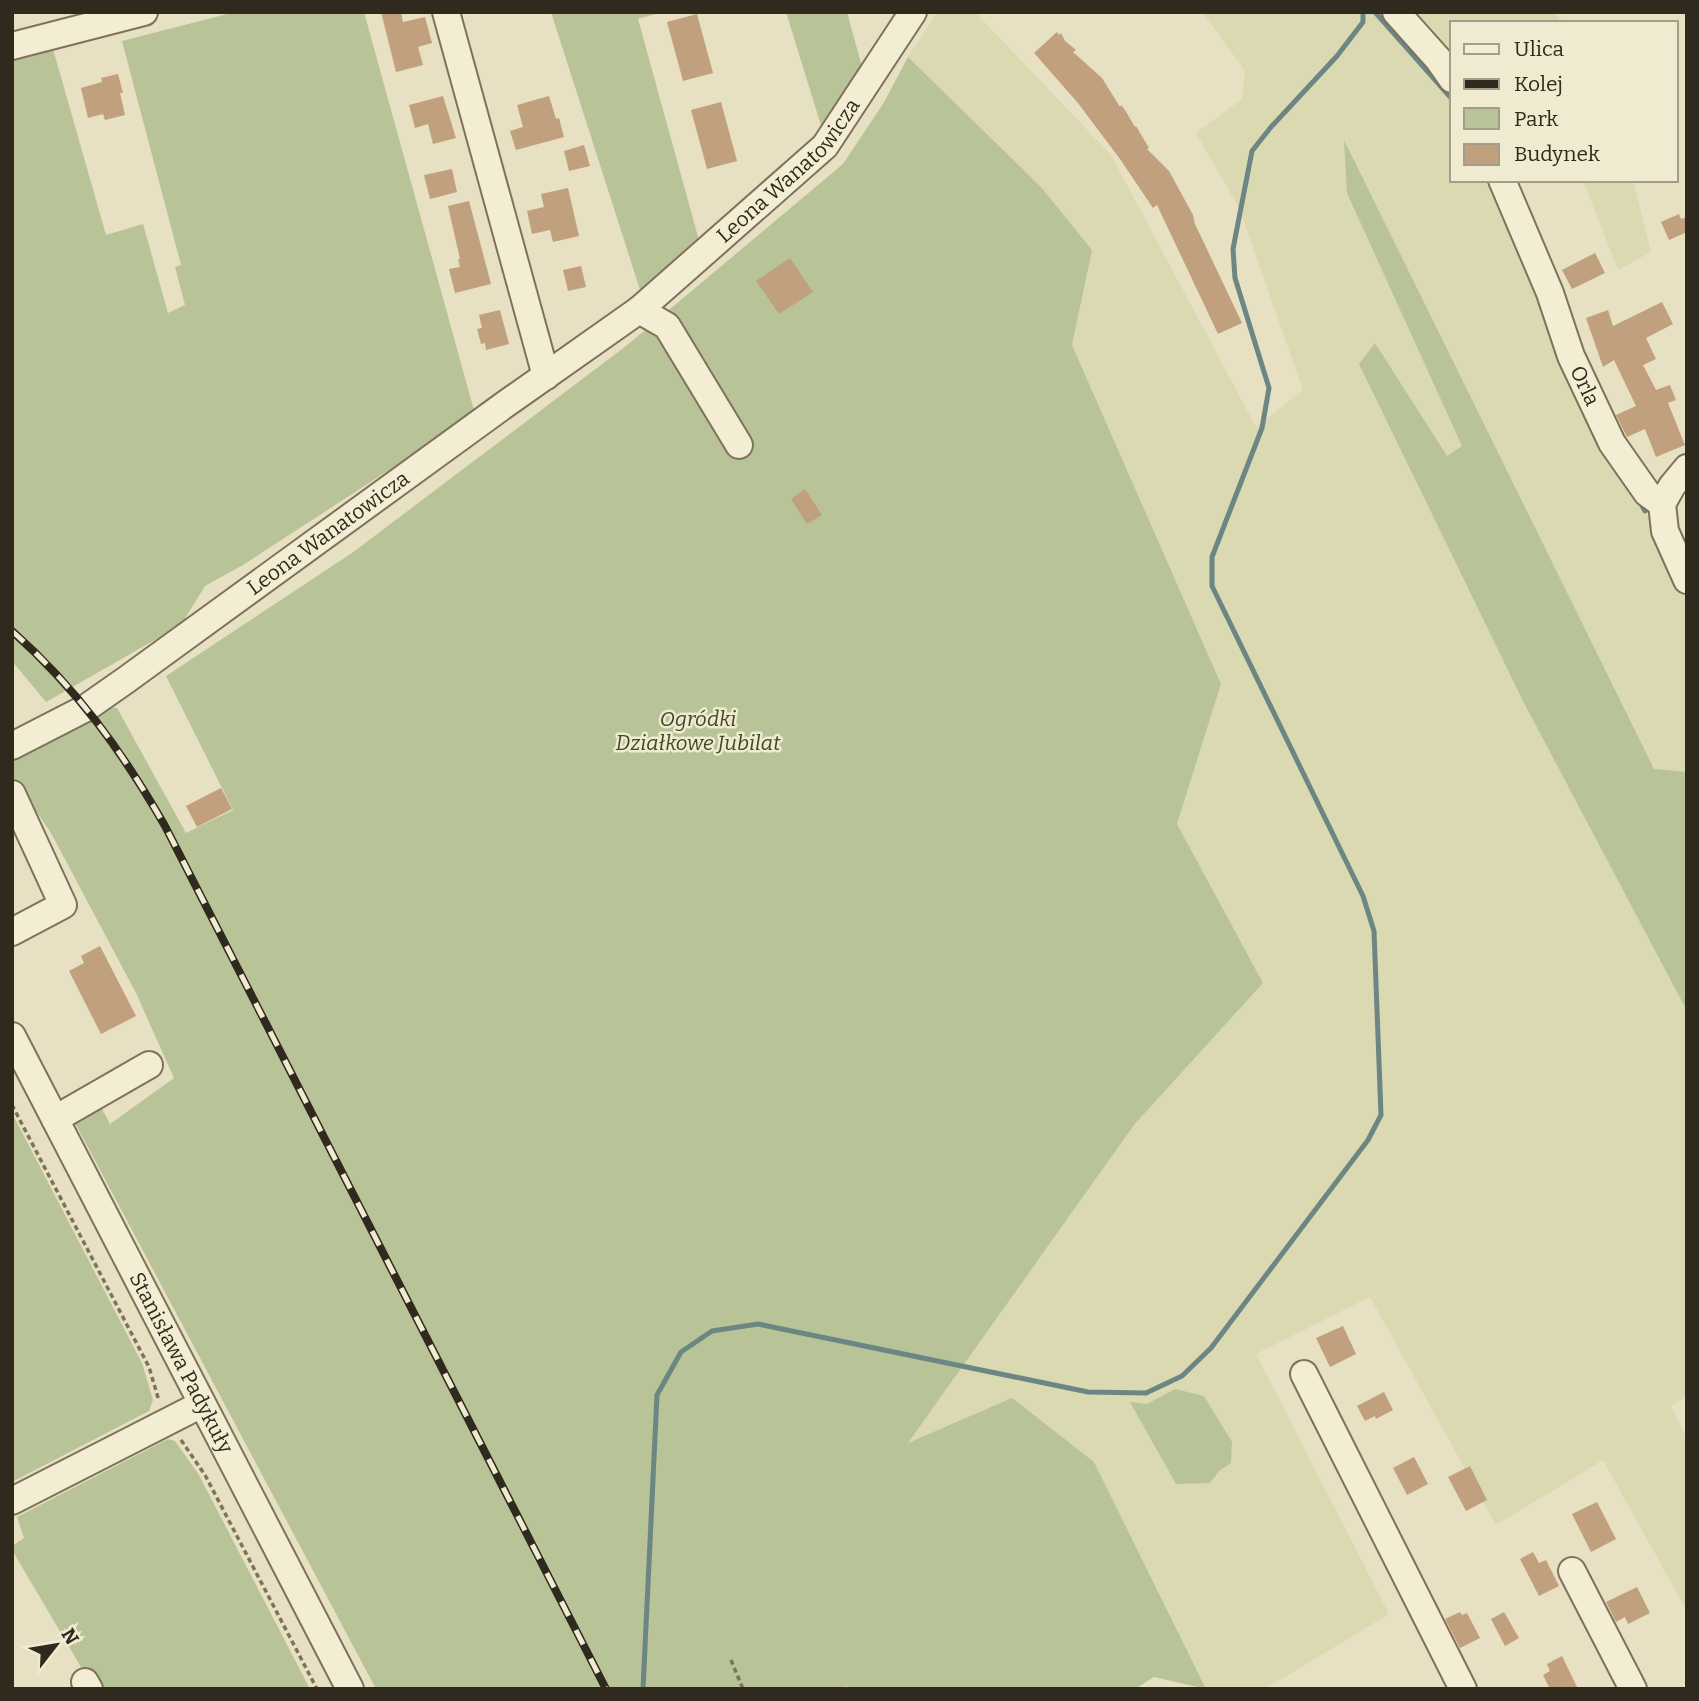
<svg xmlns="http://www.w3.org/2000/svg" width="1699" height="1701" viewBox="0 0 1699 1701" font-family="Bitter,serif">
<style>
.farmland{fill:#dbd9b1}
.green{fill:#b9c398}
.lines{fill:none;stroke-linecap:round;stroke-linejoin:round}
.stream{stroke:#6c8683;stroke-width:5}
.building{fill:#c0a07d}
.minor-casing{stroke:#7e725c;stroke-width:30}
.path{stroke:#7e725c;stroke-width:3.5;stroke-dasharray:5 3.5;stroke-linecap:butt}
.minor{stroke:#f3edd4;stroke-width:26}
.rail-casing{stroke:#30291e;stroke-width:8}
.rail{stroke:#efead0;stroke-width:5;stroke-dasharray:16;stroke-linecap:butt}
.labels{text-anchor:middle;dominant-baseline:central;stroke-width:5;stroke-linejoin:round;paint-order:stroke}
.street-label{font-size:21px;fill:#30291e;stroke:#efead0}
.park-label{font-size:21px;font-style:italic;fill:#3d4a27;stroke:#efead0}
</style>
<rect width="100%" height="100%" fill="#e7e0c2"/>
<path class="farmland" d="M937 12H975L1111 155 1256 427 1303 390 1240 210 1196 133 1242 99 1245 71 1202 12H1553L1563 23H1452V180H1497L1642 495 1687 600V1396L1671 1406 1687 1440V1611L1603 1460 1496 1525 1370 1297 1256 1354 1389 1614 1265 1689H1206L1094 1462 907 1444 1134 1125 1263 983 1177 824 1221 684 1072 345 1091 250 1041 187 908 57Z
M1583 180H1633L1651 252 1618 270Z"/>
<path class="green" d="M235 12H364L475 414 243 565 205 586 181 625 46 702 12 661V37L47 28 106 235 143 224 168 313 185 305 175 267 181 265 122 41Z
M551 12H662L638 19 700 244 642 296Z
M786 12H847L862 67 823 132Z
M908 57 1041 187 1092 250 1072 345 1221 684 1177 824 1263 983 1134 1125 908 1443 1012 1398 1094 1462 1206 1689 1154 1677 1135 1689H849L847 1686 842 1689H376L74 1121 100 1105 110 1124 174 1078 136 993 51 833 12 775V754L99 705 117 708 186 833 233 810 166 676 352 553 626 346 843 164 883 104Z
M1344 140 1654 769 1686 772 1687 773V1011L1523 701 1359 364 1375 343 1447 456 1462 446 1347 193Z
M12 1113 142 1363 153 1400 149 1411 12 1482Z
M1175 1389 1204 1396 1232 1442 1231 1463 1219 1471 1210 1483 1176 1484 1130 1402 1147 1404Z
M168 1439 175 1441 199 1475 310 1689H94L12 1550V1546L24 1538 17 1517Z"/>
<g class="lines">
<path class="stream" d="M1375 12 1452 99
M1639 500 1645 511
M643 1689 657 1395 681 1352 712 1331 758 1324 1088 1392 1146 1393 1182 1376 1211 1348 1368 1140 1381 1115 1374 931 1363 896 1212 586V557L1262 428 1269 388 1235 278 1233 249 1252 151 1271 127 1337 56 1363 22V12"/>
</g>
<path class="building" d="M381 12H401L403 22 425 17 432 43 418 47 423 65 396 72Z
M697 14 713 73 683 81 667 22Z
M1057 32 1059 35 1061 33 1065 41 1076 50 1073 52 1102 78 1120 107 1121 105 1125 110 1135 127 1136 126 1149 148 1147 149 1169 171 1193 215 1195 224 1242 323 1218 334 1157 205 1153 208 1120 159 1078 103 1034 53Z
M118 74 123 93H120L125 115 105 120 103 114 88 118 81 88 102 82 101 78Z
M443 96 456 138 433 144 428 124 415 128 409 105Z
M549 96 556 119 559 118 564 137 516 150 510 131 523 127 517 105Z
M721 102 737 161 707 169 691 110Z
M584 145 590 166 569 171 564 151Z
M452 169 457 192 430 199 424 175Z
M568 188 579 236 553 242 550 230 532 234 527 211 544 207 541 194Z
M469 201 491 284 455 293 449 269 460 267 458 259H460L448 206Z
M1679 214 1681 219 1687 217V232L1669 240 1661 222Z
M1595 253 1605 273 1572 289 1562 270Z
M790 258 813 292 779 314 756 281Z
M581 266 586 287 568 291 563 270Z
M1662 302 1673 324 1646 338 1656 359 1643 365 1656 390 1670 385 1676 400 1668 403 1685 445 1656 457 1645 429 1627 437 1616 415 1636 406 1614 360 1603 367 1586 318 1608 310 1613 326Z
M500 310 509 344 486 350 485 343 481 344 477 329 482 328 479 315Z
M805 489 822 515 807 524 791 499Z
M221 788 232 809 197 827 186 806Z
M100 946 136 1016 101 1034 69 971 84 963 81 956Z
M1343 1326 1356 1354 1330 1367 1316 1338Z
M1384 1392 1393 1410 1376 1419 1375 1416 1365 1421 1357 1406Z
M1414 1457 1428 1484 1407 1495 1393 1468Z
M1470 1466 1487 1500 1466 1511 1448 1477Z
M1597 1502 1616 1539 1591 1552 1572 1514Z
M1533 1552 1539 1563 1546 1560 1559 1586 1539 1596 1520 1559Z
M1637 1587 1650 1613 1628 1624 1625 1617 1616 1622 1606 1602Z
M1460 1612 1462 1615 1467 1613 1480 1638 1460 1648 1445 1619Z
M1504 1612 1519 1638 1505 1646 1491 1619Z
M1562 1656 1578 1689H1550L1543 1675 1550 1671 1547 1664Z"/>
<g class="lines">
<g class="minor-casing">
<g id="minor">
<path d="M446 12 546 376"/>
<path d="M1396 12 1438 59 1452 79"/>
<path d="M12 46 144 12"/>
<path id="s1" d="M1502 180 1550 293 1571 356 1612 443 1647 493 1662 504 1665 531 1687 580"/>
<path id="s2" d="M639 310 825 146 913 12"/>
<path d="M1662 504 1672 486 1687 468"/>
<path id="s3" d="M12 746 86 708 126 680 507 403 639 310 667 326 739 445"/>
<path d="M12 794 63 905 12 932"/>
<path id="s4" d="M12 1036 350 1689"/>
<path d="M55 1119 149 1065"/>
<path d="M1304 1374 1463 1689"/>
<path d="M12 1501 202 1404"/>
<path d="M1572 1571 1633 1689"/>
<path d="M85 1682 89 1689"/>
</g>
</g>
<path class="path" d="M12 1105 149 1367 159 1401
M181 1440 205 1475 317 1689
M731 1660 743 1689"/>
<use href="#minor" class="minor"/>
<g class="rail-casing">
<path id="rail" d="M12 631C77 689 122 751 165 826L606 1689"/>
</g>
<use href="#rail" class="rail"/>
</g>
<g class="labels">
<g class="street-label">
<text stroke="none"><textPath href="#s2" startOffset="205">Leona Wanatowicza</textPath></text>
<text stroke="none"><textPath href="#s1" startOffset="222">Orla</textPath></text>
<text stroke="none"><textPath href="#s3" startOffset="382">Leona Wanatowicza</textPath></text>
<text stroke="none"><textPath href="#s4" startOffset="368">Stanisława Padykuły</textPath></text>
</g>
<g class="park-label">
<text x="698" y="719">Ogródki<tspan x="698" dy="24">Działkowe Jubilat</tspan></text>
</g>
</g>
<rect width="1699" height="1701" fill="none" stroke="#30291e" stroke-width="28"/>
<rect x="1450" y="21" width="228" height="161" fill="#efead0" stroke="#a39d89" stroke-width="2"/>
<rect x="1464" y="44" width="35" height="10" fill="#f3edd4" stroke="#a39d89" stroke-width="2"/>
<text x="1514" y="56" font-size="21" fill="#30291e">Ulica</text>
<rect x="1464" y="79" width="35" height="10" fill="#30291e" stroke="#a39d89" stroke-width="2"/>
<text x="1514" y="91" font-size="21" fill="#30291e">Kolej</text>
<rect x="1464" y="108" width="35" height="21" fill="#b9c398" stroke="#a39d89" stroke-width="2"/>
<text x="1514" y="126" font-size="21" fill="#30291e">Park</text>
<rect x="1464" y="144" width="35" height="21" fill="#c0a07d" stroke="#a39d89" stroke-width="2"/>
<text x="1514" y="161" font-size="21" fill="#30291e">Budynek</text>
<g transform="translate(56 1645) rotate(59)" stroke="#efead0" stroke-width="5" paint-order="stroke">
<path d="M0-5L12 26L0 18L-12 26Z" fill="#30291e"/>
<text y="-10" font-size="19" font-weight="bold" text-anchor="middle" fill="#30291e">N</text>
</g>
</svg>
